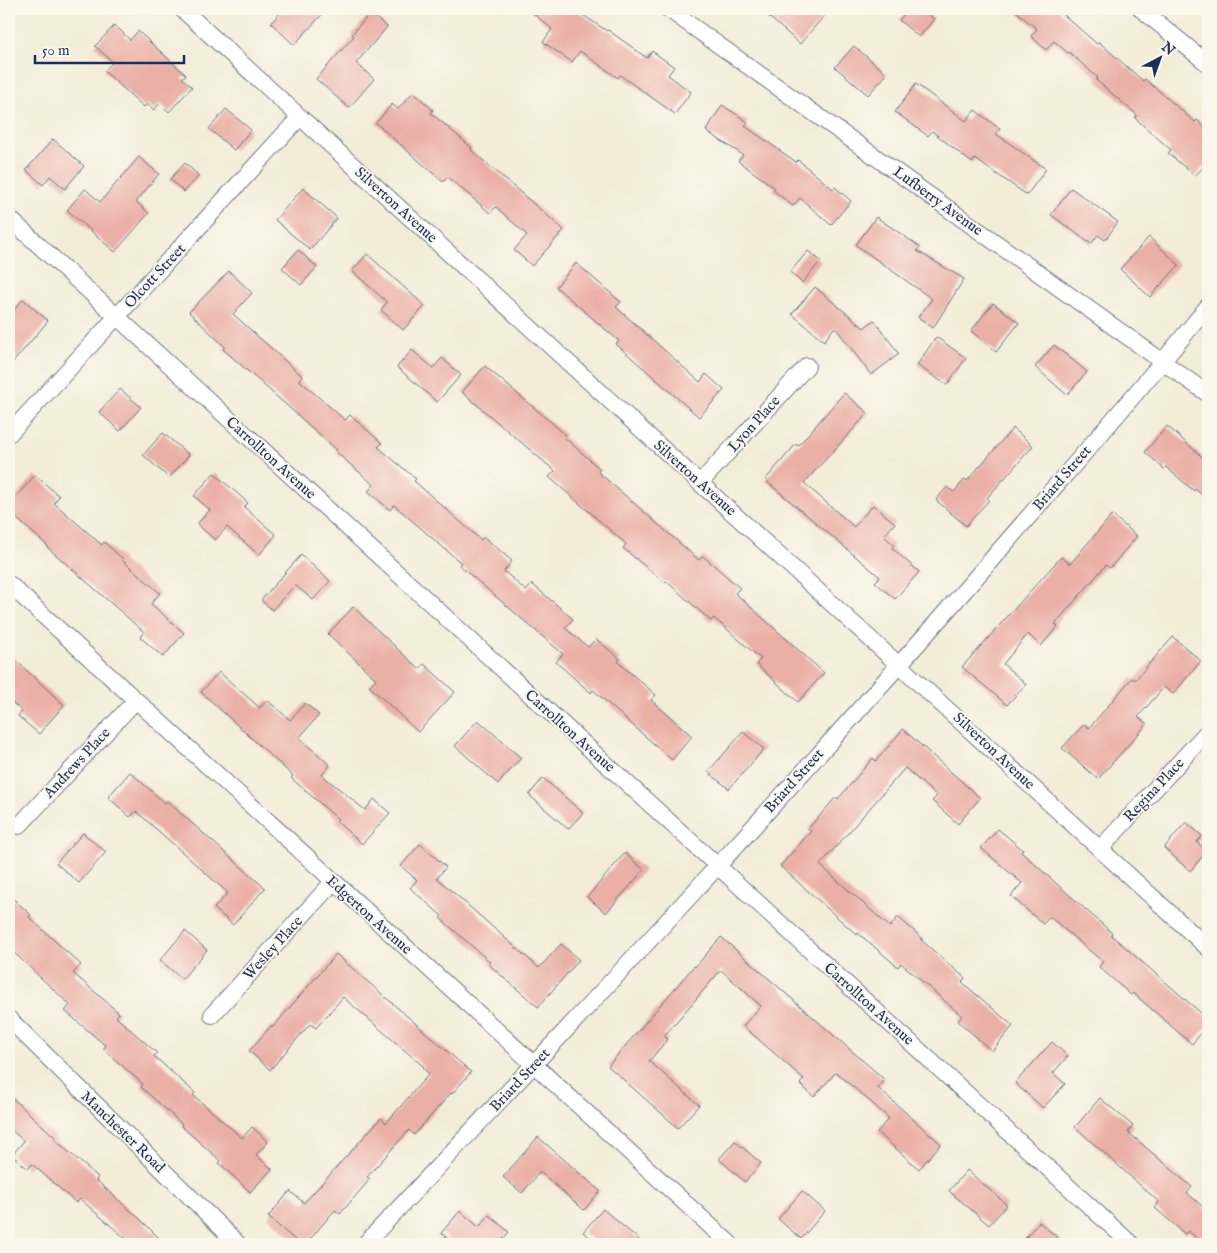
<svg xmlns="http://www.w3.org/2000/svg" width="1217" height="1253" viewBox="0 0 1217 1253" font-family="'IM FELL English',serif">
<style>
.building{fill:#eaafa5}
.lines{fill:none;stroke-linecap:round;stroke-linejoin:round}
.minor-casing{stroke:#677289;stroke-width:18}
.minor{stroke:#fff;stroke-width:16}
.labels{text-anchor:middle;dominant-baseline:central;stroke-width:4;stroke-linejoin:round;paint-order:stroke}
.street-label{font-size:15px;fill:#1b2f5e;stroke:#fbf7ec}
</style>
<rect width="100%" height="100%" fill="#fbf7ec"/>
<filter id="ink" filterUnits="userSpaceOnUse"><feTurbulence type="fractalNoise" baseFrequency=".02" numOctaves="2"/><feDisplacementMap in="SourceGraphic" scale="10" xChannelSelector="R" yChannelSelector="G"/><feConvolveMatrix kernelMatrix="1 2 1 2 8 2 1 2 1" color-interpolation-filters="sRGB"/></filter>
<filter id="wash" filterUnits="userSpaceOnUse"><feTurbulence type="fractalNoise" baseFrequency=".0096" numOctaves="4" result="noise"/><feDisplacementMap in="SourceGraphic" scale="20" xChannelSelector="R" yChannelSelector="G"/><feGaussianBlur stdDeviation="1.12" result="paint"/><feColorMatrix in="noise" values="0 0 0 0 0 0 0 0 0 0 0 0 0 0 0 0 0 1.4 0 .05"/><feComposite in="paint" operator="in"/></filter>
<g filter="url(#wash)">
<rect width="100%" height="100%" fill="#f3edd8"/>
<g id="blocks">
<path class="building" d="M284 9H327L294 45 271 23Z
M528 9H574L607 31 608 30 647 58 652 51 674 67 668 75 691 92 675 114 620 75 618 78 580 51 572 62 543 42 552 29Z
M760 9H830L800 44Z
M909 9H922L934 19 919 37 899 20Z
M1013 9H1057L1097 44 1099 42 1143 81 1145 79 1195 122 1197 120 1208 130V162L1195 176 1168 153 1171 150 1135 118 1137 115 1096 80 1098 78 1069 52 1068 53 1054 41 1046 50 1031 36 1037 29Z
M370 13 387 27 356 63 374 79 349 108 316 79 354 36 352 34Z
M115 25 130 40 138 31 186 75 182 78 192 87 169 112 160 103 154 110 147 104 144 107 104 71 113 62 95 46Z
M854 46 887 74 868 95 835 67Z
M916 84 966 121 975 110 1000 129 996 134 1046 169 1027 195 975 159 972 163 932 131 928 136 895 112Z
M413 92 433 110 431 113 472 148 471 150 564 230 532 266 514 250 527 235 496 207 490 213 448 177 443 182 376 123 392 104 398 109Z
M722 105 748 122 745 126 796 162 798 160 833 189 835 187 851 201 831 225 800 198 793 206 773 190 775 188 738 161 743 155 706 131Z
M226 109 251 130 234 150 209 129Z
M53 139 84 166 65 189 50 176 43 185 26 170Z
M139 157 159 174 136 202 149 213 115 252 67 210 85 189 100 202Z
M185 163 199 176 184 192 170 179Z
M303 188 337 218 310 250 275 220Z
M1071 188 1118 222 1105 240 1098 235 1091 244 1051 215Z
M876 217 920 247 917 251 964 279 933 328 918 317 932 299 856 245Z
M1149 237 1179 265 1150 297 1120 269Z
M298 250 317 267 301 285 282 268Z
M808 251 821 261 802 283 790 272Z
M367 254 425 306 403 330 381 310 387 302 352 271Z
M576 263 621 302 616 307 700 382 706 374 724 390 699 417 616 344 619 341 556 287Z
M229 271 252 293 233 314 302 376 299 380 345 420 350 415 382 443 378 447 416 479 414 481 481 540 484 537 512 561 504 571 526 591 532 584 573 619 565 628 588 647 596 639 620 659 618 662 656 695 651 700 692 736 672 760 593 690 591 693 556 662 563 654 459 565 461 563 394 505 390 510 368 491 374 485 335 451 337 450 223 349 225 347 189 312Z
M815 287 864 328 874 320 899 354 871 375 835 327 824 341 792 314Z
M23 299 48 321 9 367V316Z
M993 303 1019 323 996 352 971 331Z
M936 337 966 358 947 385 917 365Z
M1054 345 1087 372 1067 395 1035 367Z
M412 350 433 368 442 358 461 375 437 402 397 367Z
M485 366 566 435 564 437 600 469 598 472 699 560 703 556 740 588 735 593 824 673 798 702 756 664 761 659 714 618 711 621 666 581 665 583 623 548 626 544 549 477 555 471 462 392Z
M120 389 141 407 120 431 99 412Z
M844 393 868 413 804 483 854 527 873 505 895 523 884 536 894 545 892 548 919 572 895 599 875 582 880 577 765 480 796 444 798 446Z
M1167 426 1208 462V500L1195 489 1194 491 1166 467 1164 469 1145 452Z
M1013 428 1033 446 987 498 989 500 966 526 936 500 947 487 954 492 965 479 967 481Z
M163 433 189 455 169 478 143 455Z
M214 473 248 503 244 507 276 535 259 555 227 527 215 540 197 524 210 510 194 496Z
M35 475 59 496 54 503 102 545 104 542 123 559 122 560 160 593 151 604 184 633 163 657 140 637 144 632 47 547 48 546 9 512V505Z
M1112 515 1137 536 1110 568 1106 565 1055 624 1058 626 1041 646 1028 634 1003 664 1026 684 1007 705 962 667 1061 557 1070 564Z
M301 555 330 581 313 600 295 585 272 610 261 600Z
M353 607 419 669 424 664 455 692 418 732 369 686 376 679 328 634Z
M1173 637 1201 661 1173 694 1164 687 1138 717 1147 724 1098 779 1062 748 1084 724 1089 728 1132 678 1135 680Z
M9 654 64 705 39 734 18 716 22 711 9 700Z
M219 672 260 708 267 700 290 720 305 703 319 715 299 738 330 765 322 775 365 810 374 799 390 813 362 844 336 821 338 819 291 778 293 776 201 692Z
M478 720 521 758 498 784 455 746Z
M903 729 980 798 958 824 932 801 937 796 905 768 820 865 890 927 898 917 923 939 921 940 965 978 962 982 1013 1026 992 1051 958 1021 962 1016 901 963 898 967 858 933 857 935 780 866 811 831 808 829 836 797 838 799 873 758 876 761Z
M743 732 764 749 729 789 708 772Z
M130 772 165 803 167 801 265 888 233 925 214 908 228 893 136 811 130 817 108 797Z
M543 778 583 813 568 829 529 795Z
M1186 822 1202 836 1197 842 1207 851 1190 871 1164 848Z
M998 829 1023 850 1021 852 1112 933 1111 935 1208 1019V1025L1192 1044 1133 993 1131 995 1099 967 1103 962 1050 917 1043 924 1011 896 1022 883 981 848Z
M83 833 106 852 79 883 56 863Z
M420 844 446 867 437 878 539 968 561 944 579 960 538 1007 488 964 490 962 440 918 442 916 410 888 417 880 401 866Z
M625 853 644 870 606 913 587 897Z
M9 895 31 915 29 917 81 965 73 973 119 1013 116 1017 157 1053 154 1056 195 1093 193 1095 242 1138 252 1127 268 1142 256 1155 272 1169 250 1192 219 1163 221 1161 181 1126 182 1124 141 1087 143 1084 103 1049 106 1046 65 1011 70 1005 9 948Z
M185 931 207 950 182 979 160 960Z
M721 937 885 1080 878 1088 941 1144 919 1169 877 1132 889 1118 836 1072 814 1097 800 1084 804 1079 743 1026 761 1006 721 970 664 1036 668 1039 649 1061 699 1105 678 1128 608 1066 694 966 695 967Z
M336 954 471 1072 452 1094 451 1093 414 1135 409 1130 367 1177 370 1179 340 1214 335 1210 306 1244H300L268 1217 290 1191 304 1203 381 1118 386 1123 429 1074 423 1068 424 1067 343 997 316 1028 310 1024 270 1070 249 1051 271 1026 273 1027Z
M1052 1042 1068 1056 1053 1073 1065 1084 1043 1108 1015 1083Z
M9 1095 56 1138 54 1139 98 1177 96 1180 140 1219 165 1244H132L80 1199 76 1203 32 1164 28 1169 12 1155 24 1141 9 1128Z
M1100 1098 1133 1126 1128 1132 1192 1187 1187 1193 1208 1211V1244H1204L1188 1231 1185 1234 1155 1208 1159 1202 1075 1127Z
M538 1137 600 1191 584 1210 540 1172 522 1193 503 1177Z
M735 1141 761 1163 745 1182 719 1159Z
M967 1170 1007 1205 989 1225 949 1191Z
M802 1191 825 1211 801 1239 778 1219Z
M603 1209 644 1244H598L583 1232Z
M460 1211 479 1227 489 1215 509 1232 499 1244H455L441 1233Z
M1039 1222 1065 1244H1020Z"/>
</g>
</g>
<g filter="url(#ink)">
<use href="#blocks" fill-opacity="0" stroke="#677289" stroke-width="1"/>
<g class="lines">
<g class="minor-casing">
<path id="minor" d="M182 9 1208 948
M668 9 1208 394
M1141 9 1208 64
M9 218 1131 1244
M9 434 300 117
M701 482 807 366
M9 584 730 1244
M19 826 136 700
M1100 849 1208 731
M212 1015 333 882
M9 1019 238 1244
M365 1244C584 1012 802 779 1011 537 1077 461 1145 385 1208 306"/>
</g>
<use href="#minor" class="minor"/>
</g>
</g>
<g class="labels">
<g class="street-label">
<text transform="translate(938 201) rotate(36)">Lufberry Avenue</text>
<text transform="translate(396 205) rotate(42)">Silverton Avenue</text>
<text transform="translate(155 276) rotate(-47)">Olcott Street</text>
<text transform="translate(754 424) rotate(-48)">Lyon Place</text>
<text transform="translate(271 458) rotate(42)">Carrollton Avenue</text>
<text transform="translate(695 478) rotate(42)">Silverton Avenue</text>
<text transform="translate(1062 478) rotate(-49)">Briard Street</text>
<text transform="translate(570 731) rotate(42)">Carrollton Avenue</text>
<text transform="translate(994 751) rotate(43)">Silverton Avenue</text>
<text transform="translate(77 763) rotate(-47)">Andrews Place</text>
<text transform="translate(794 781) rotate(-48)">Briard Street</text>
<text transform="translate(1154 790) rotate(-47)">Regina Place</text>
<text transform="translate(369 915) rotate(42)">Edgerton Avenue</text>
<text transform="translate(273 948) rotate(-48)">Wesley Place</text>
<text transform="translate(869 1004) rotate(42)">Carrollton Avenue</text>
<text transform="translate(520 1080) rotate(-47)">Briard Street</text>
<text transform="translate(123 1132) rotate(44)">Manchester Road</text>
</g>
</g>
<rect width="1217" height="1253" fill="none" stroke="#fbf7ec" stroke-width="30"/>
<g transform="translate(1160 58) rotate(41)" stroke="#fbf7ec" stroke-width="4" paint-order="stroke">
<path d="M0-4L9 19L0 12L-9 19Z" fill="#1b2f5e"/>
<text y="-8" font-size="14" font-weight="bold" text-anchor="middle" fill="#1b2f5e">N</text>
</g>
<path d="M35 55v8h149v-8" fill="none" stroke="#1b2f5e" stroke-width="2.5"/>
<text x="42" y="55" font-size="15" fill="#1b2f5e" stroke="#fbf7ec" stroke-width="4" paint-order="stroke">50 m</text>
</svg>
